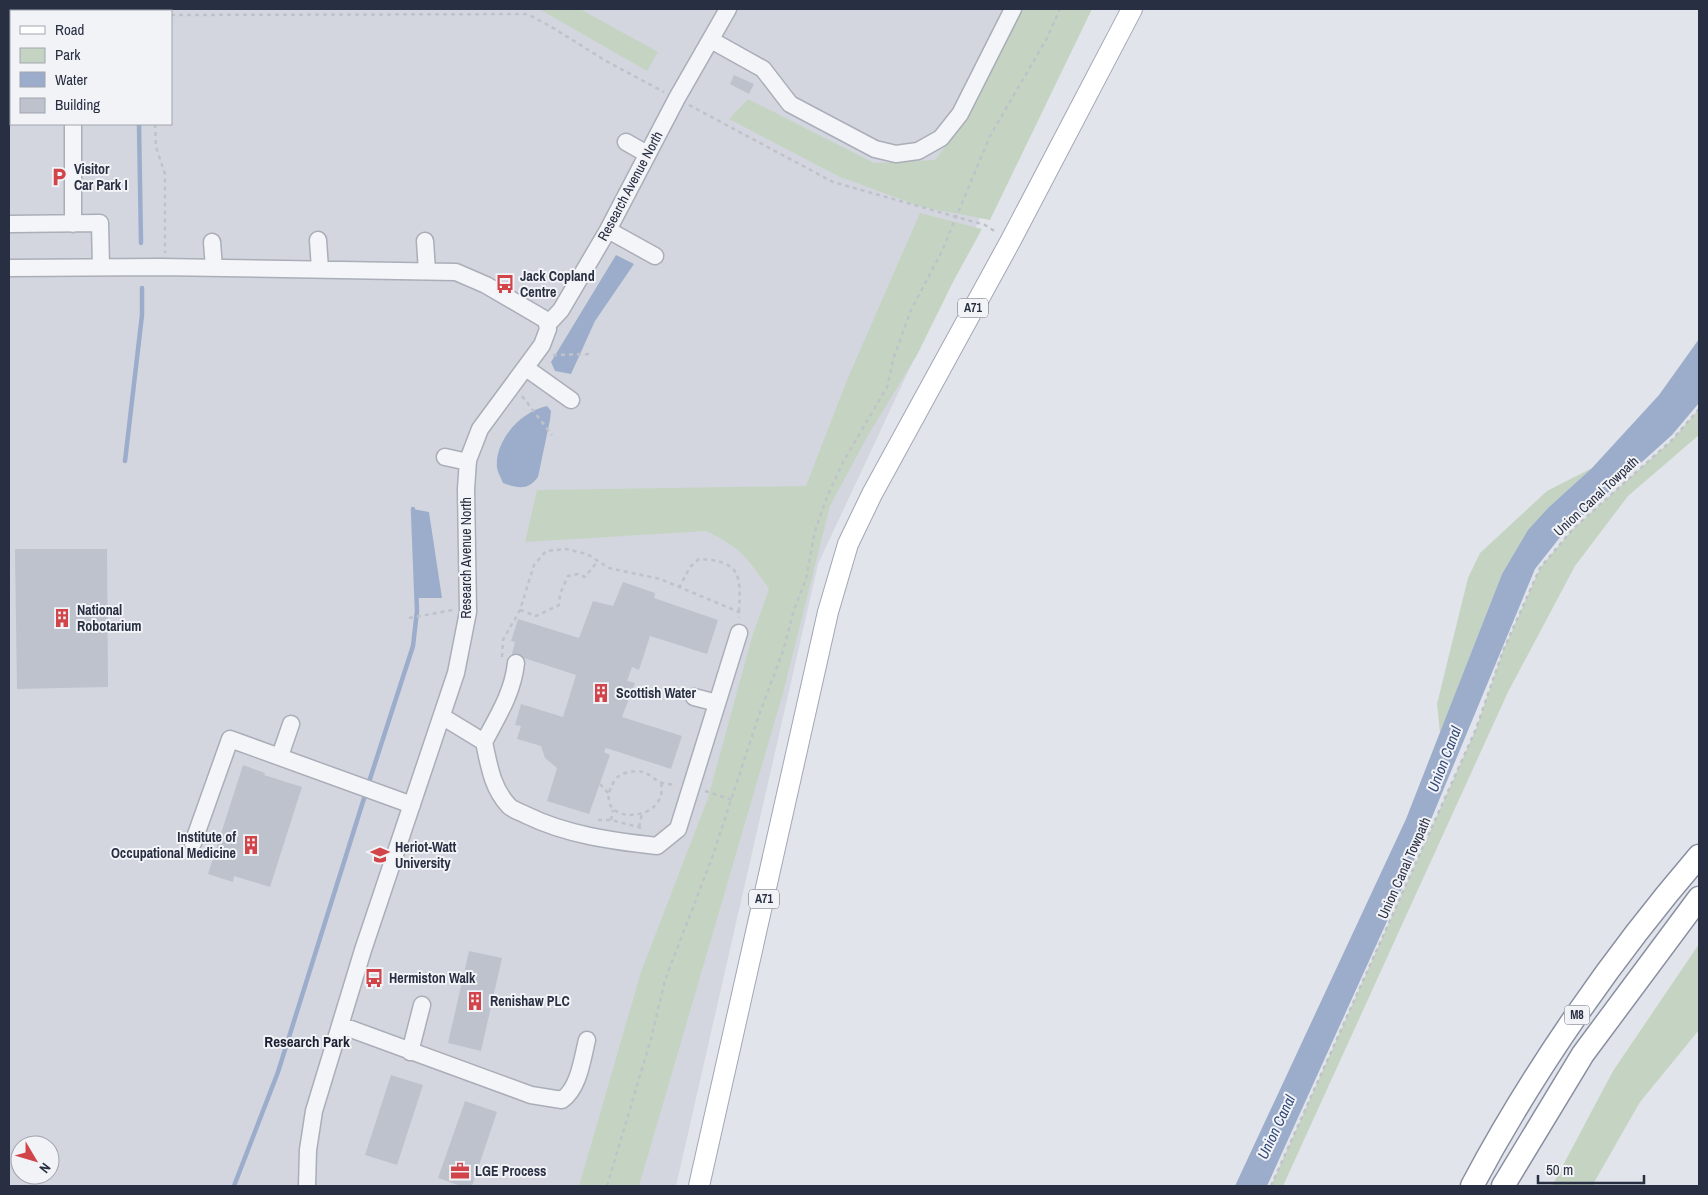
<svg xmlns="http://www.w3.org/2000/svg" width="1708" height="1195" viewBox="0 0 1708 1195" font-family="'Archivo Narrow',sans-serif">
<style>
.built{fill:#d3d6df;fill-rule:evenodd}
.green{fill:#c5d4c2}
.water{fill:#9cadcb}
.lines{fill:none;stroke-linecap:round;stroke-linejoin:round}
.stream{stroke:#9cadcb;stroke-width:4.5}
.building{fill:#bec2cd}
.minor-casing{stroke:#aaaeb8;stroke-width:19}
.major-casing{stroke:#a0a7b6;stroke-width:22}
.highway-casing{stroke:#888fa1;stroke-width:25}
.path{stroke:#bfc2c9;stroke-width:2.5;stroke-dasharray:4 4;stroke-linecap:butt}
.minor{stroke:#f4f5f8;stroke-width:16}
.major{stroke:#fff;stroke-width:20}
.highway{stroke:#fff;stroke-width:22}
.labels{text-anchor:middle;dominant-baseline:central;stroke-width:4;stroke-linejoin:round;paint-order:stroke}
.shield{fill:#f1f3f7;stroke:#656a78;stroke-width:1}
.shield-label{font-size:12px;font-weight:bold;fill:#292f42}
.poi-label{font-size:14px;font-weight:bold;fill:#292f42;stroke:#f1f3f7;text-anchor:start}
.street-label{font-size:14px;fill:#292f42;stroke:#f1f3f7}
.water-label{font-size:15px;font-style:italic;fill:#324977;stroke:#f1f3f7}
.neighbourhood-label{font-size:15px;font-weight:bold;fill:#1b2133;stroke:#f1f3f7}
</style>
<rect width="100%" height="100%" fill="#e1e4ea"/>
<path class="built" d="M9 9H1078L818 564 676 1186H9ZM11 11H171V124H11ZM20 1145H50V1175H20Z"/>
<path class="green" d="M539 9H580L658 52 647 71Z
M1023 9H1092L990 220 922 207 840 177 729 119 748 99 874 163 935 160 960 127Z
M920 213 982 229 954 280 917 355 867 437 830 506 783 693 639 1186H579L641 972 708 798 752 637 769 589C747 557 741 548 706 531L525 542 537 490 806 486 847 380Z
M1699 409V435L1628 496 1575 566 1508 692 1283 1186H1271L1476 729 1503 651 1540 568 1573 529 1672 440Z
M1592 468 1549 507 1502 574 1440 733 1437 704 1468 578 1480 553 1547 491Z
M1699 944V1030L1640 1102 1592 1186H1552L1613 1071Z"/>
<path class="water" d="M616 255 634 264 595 321 571 374 555 371 551 362Z
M1699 339V403L1672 435 1565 531 1535 569 1408 875 1267 1186H1235L1406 819 1502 574 1528 530 1549 507 1592 468 1659 395Z
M547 406 551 411 550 420 538 477C528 491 517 488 503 483 501 478 498 473 497 468 494 441 521 411 547 406Z
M413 509 429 512 442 598H416Z"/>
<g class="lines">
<path class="stream" d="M137 9V11
M139 124 141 243
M125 461 142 315V288
M368 785 413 646 417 611 413 509
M234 1186 278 1072 366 792"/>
</g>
<path class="building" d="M734 75 754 84 749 94 730 84Z
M15 549H107L108 687 17 689Z
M623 582 655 593 654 598 718 620 707 654 650 636 639 670 632 667 627 681 635 683 622 717 682 736 671 769 606 748 604 752 610 755 589 814 547 801 557 768 545 758 541 746 517 739 521 726 515 725 521 704 563 717 576 675 512 654 515 642 511 641 518 619 579 638 593 601 613 606Z
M243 765 265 773 264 775 302 787 270 887 234 876 233 882 208 874Z
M469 951 502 958 481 1051 448 1043Z
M391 1075 423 1085 397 1165 365 1155Z
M465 1101 497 1112 472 1186H461L438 1178Z"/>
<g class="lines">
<g class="minor-casing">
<path id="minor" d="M711 40 763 69 790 104 875 149 896 154 918 151 941 138 960 114 1013 9
M9 48H11
M73 124V224
M626 142 647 154
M9 224 100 223 101 267
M608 230 655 256
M318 240 320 269
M425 241 427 271
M212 242 214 268
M9 268 161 267 456 272 486 285 546 320 548 329 542 345 480 429 468 460 466 489 468 612 456 673 363 950 314 1111 308 1150 307 1186
M547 325 561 310 608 230 677 98 728 9
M526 368 571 400
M445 457 468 462
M694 697 717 703
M443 717 484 742C489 765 492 788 509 806 513 810 520 812 526 815 567 835 612 841 657 846L678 829 739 633
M484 742C498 716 513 692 516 663
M280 756 291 724
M193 843 230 739 412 805
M340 1025 531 1095 562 1100C579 1088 582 1060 587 1040
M410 1052 422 1005"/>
</g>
<g class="major-casing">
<path id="major" d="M699 1186 828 612 848 544 872 494 1011 240 1132 9"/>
</g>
<g class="highway-casing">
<path id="highway" d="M1472 1186C1533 1071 1614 955 1699 856
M1503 1186 1583 1054 1699 898"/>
</g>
<path class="path" d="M171 15 527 14 550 26 606 61 664 92
M9 16H11
M689 105 833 182 985 225 996 232
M155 124 156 147 165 174V253
M553 355 592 354
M522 396 552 435
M679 588 690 567 699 559C741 561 741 575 739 612
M520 610 536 616 559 605 560 594 568 576 578 574 585 577 597 562
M409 618 453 610
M502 657 503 640 520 610 534 565 546 551 566 549 587 554 609 568 660 579 739 612V618
M661 783C670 826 585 826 615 780 620 772 635 770 643 772 650 774 655 780 660 782 664 784 670 784 675 785
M600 784 609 794
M705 791 732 800
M598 820H611L642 828
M611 820 613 810
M639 827 642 814
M607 1186 651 1039 665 980 712 858 759 715 783 651 794 610 806 579 815 531 827 497 843 462 887 387 894 357 911 310 942 251 990 136 1047 38 1060 9
M1271 1186 1476 729 1503 651 1540 568 1573 529 1672 440 1699 409"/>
<use href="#minor" class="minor"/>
<use href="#major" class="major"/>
<use href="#highway" class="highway"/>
</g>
<defs>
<g id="parking-bare" transform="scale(1.5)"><path d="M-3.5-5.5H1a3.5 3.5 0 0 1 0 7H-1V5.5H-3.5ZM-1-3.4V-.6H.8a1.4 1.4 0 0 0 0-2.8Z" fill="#d1454a" stroke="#f1f3f7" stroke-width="2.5" paint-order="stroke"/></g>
<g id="bus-bare" transform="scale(1.5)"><path d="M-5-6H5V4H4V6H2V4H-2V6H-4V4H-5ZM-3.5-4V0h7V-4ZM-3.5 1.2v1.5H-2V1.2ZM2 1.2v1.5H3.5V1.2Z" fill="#d1454a" stroke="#f1f3f7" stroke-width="2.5" paint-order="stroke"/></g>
<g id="building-bare" transform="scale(1.5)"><path d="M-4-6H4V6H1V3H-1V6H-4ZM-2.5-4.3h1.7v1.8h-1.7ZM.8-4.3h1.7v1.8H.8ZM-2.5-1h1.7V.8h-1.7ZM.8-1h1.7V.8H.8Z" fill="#d1454a" stroke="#f1f3f7" stroke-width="2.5" paint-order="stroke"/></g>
<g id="university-bare" transform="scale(1.5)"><path d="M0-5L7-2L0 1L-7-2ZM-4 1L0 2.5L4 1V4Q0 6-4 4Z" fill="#d1454a" stroke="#f1f3f7" stroke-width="2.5" paint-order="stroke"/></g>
<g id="office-bare" transform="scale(1.5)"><path d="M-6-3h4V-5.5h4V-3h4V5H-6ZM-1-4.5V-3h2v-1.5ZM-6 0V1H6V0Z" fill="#d1454a" stroke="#f1f3f7" stroke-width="2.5" paint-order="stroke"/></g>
</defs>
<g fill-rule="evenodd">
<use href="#parking-bare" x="59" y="177"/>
<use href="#bus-bare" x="505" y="284"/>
<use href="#building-bare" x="62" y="618"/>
<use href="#building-bare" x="601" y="693"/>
<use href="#building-bare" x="251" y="845"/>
<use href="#university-bare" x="380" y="855"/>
<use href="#bus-bare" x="374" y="978"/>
<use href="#building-bare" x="475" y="1001"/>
<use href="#office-bare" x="460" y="1171"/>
</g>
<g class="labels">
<g class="shield">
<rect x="958" y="298.5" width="30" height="19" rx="4"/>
<rect x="749" y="889.5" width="30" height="19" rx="4"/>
<rect x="1564.5" y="1005.5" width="25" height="19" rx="4"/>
</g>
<g class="shield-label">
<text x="973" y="308">A71</text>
<text x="764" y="899">A71</text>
<text x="1577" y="1015">M8</text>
</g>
<g class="poi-label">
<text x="74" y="169">Visitor<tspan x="74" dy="16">Car Park I</tspan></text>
<text x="520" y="276">Jack Copland<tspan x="520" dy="16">Centre</tspan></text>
<text x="77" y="610">National<tspan x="77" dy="16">Robotarium</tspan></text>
<text x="616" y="693">Scottish Water</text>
<text x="236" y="837" text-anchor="end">Institute of<tspan x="236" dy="16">Occupational Medicine</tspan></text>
<text x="395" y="847">Heriot-Watt<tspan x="395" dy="16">University</tspan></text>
<text x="389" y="978">Hermiston Walk</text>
<text x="490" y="1001">Renishaw PLC</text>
<text x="475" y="1171">LGE Process</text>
</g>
<g class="street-label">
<text transform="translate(630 186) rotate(-62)">Research Avenue North</text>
<text transform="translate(1596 496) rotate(-43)">Union Canal Towpath</text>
<text transform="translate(466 558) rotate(-90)">Research Avenue North</text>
<text transform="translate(1404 868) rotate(-66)">Union Canal Towpath</text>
</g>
<g class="water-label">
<text transform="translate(1444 759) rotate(-69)">Union Canal</text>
<text transform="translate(1276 1127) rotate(-65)">Union Canal</text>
</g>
<g class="neighbourhood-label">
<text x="307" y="1041">Research Park</text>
</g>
</g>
<rect width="1708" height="1195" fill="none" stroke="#292f42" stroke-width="20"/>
<rect x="10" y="10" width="162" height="115" fill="#f1f3f7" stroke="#a1a5af"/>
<rect x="20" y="26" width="25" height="8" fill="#ffffff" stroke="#a1a5af"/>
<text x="55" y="35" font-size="15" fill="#292f42">Road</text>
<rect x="20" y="48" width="25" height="15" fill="#c5d4c2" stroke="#a1a5af"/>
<text x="55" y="60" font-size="15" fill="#292f42">Park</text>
<rect x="20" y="72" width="25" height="15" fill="#9cadcb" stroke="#a1a5af"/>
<text x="55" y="85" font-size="15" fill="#292f42">Water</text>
<rect x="20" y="98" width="25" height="15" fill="#bec2cd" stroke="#a1a5af"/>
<text x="55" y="110" font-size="15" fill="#292f42">Building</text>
<g transform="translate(35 1160) rotate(128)"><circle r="24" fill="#f1f3f7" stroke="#a1a5af"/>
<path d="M0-4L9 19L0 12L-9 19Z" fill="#d1454a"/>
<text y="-8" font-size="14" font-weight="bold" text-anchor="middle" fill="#292f42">N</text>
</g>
<path d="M1538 1175v8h106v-8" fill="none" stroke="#292f42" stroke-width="2.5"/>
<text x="1546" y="1175" font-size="15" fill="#292f42" stroke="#f1f3f7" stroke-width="4" paint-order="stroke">50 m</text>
</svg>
